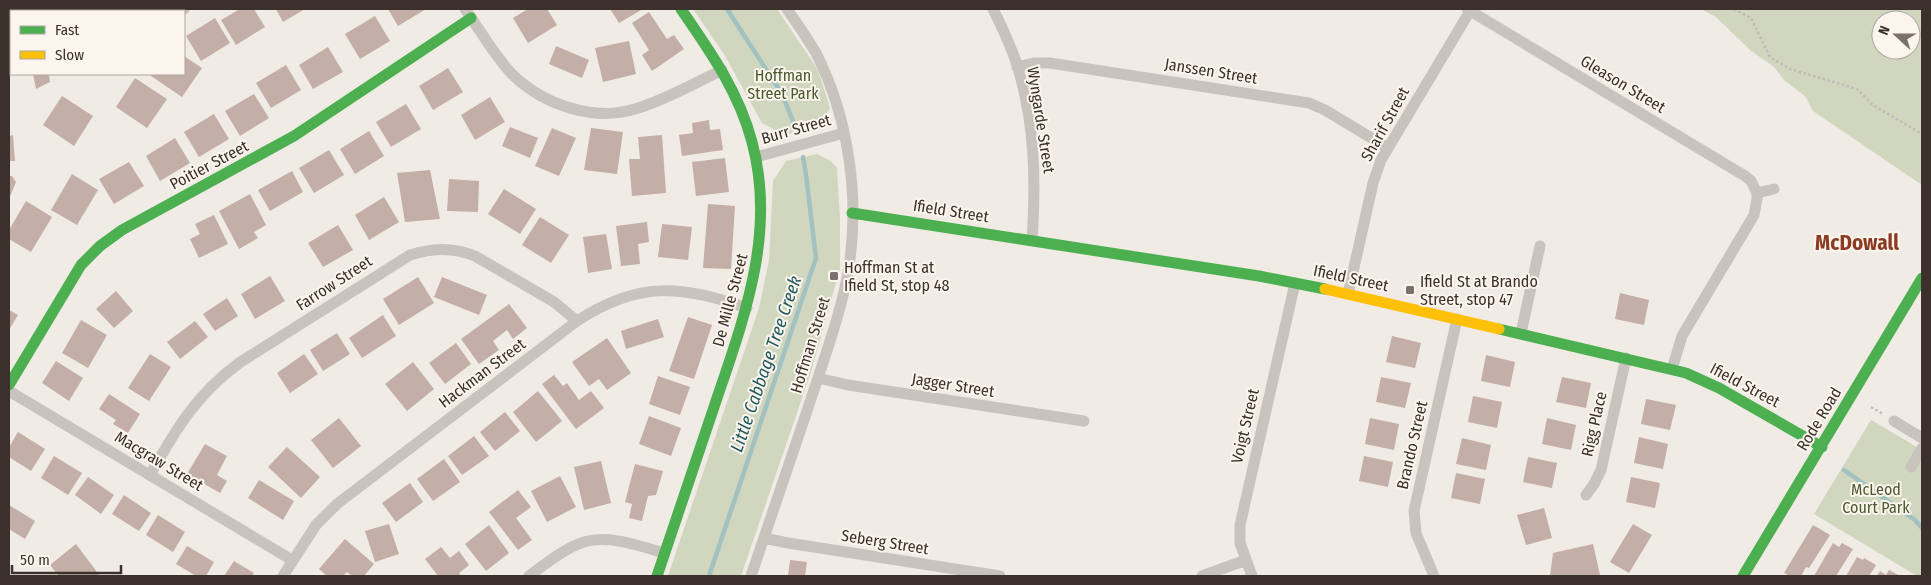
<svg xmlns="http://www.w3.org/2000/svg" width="1931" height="585" viewBox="0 0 1931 585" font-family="'Fira Sans Condensed',sans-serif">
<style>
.green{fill:#d1d6bf;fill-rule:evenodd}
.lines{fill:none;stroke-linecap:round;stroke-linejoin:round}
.stream{stroke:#a1c2c1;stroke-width:4.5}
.building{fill:#c3afa7}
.path{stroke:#c2bbb6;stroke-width:2.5;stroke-dasharray:2.5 2.5;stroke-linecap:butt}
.street{stroke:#c9c3be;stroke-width:11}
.fast{stroke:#4caf50;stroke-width:11}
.slow{stroke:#ffc107;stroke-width:11}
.poi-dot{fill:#7a716c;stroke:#fbf5ee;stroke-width:2}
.labels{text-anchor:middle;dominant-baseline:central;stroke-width:4;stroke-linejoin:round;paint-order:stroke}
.street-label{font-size:16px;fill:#3b302b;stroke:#fbf5ee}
.park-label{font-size:16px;fill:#4a5a2e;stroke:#fbf5ee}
.poi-label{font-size:16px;fill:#3b302b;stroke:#fbf5ee;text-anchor:start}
.water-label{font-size:18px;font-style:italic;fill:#1f5a5e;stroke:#fbf5ee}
.district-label{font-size:21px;font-weight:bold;fill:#8c3b22;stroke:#fbf5ee}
</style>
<rect width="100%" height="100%" fill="#f0ebe5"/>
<path class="green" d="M693 9H777L818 70 830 108 821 125 784 135 762 123 724 54Z
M1701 9H1922V185L1813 111 1805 96 1785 81 1774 67 1750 50 1716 17ZM1881 20H1911V50H1881Z
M817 154 831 161 837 168 840 219V268L811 372 741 576H668L759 308 769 260 773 181 786 161Z
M1871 420 1922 450V576H1917L1814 514Z"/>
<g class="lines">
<path class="stream" d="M727 9 782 94 797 131
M1844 470 1915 520 1922 528
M709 576 816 258 806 175 803 157"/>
</g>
<path class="building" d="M41 9H89L88 11H41Z
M240 9H254L265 27 236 45 221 20Z
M276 9H305L283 22Z
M388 9H426L398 26Z
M528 9H547L557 25 528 43 513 18Z
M610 9H643L619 23Z
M649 12 667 39 674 35 684 49 652 71 642 55 649 50 632 23Z
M375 16 390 41 360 59 345 34Z
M215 18 230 43 201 61 186 36Z
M629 41 636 74 603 82 595 48Z
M556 46 589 60 582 78 549 64Z
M328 47 343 72 313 89 299 65Z
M184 56 202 68 182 97 151 76 152 74H184Z
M286 65 301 90 271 108 256 83Z
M448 68 463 92 433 110 419 86Z
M33 74H49L50 82 36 89Z
M135 78 167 99 147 128 116 107Z
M254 94 269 118 240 136 225 111Z
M62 96 93 116 74 146 43 125Z
M490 97 505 122 475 140 461 115Z
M406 104 421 129 391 147 376 122Z
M214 114 229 139 199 157 184 132Z
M709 120 710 130 720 129 723 150 682 156 679 135 693 133 692 123Z
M510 127 538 138 530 158 502 146Z
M552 128 576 138 559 176 535 166Z
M591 128 623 132 617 174 584 170Z
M369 131 384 156 355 174 340 149Z
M13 135 15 161H9V136Z
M662 135 666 193 632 196 629 159H640L638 137Z
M175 138 190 163 160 181 146 156Z
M329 150 344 175 314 193 299 168Z
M725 158 729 192 696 196 692 162Z
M129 162 144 186 114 204 99 179Z
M430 170 440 219 405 222 397 173Z
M292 171 303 192 270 211 258 190Z
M72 174 98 190 77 225 51 210Z
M9 176H12L16 182 9 199Z
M449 179 479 181 478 212 447 211Z
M504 189 536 209 520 234 488 214Z
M250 194 266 225 254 232 258 238 239 249 219 211Z
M384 197 399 222 369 240 355 215Z
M26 201 52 217 31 252 9 239V230Z
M708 204 735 206 731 269 703 268Z
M214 215 228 244 199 258 190 239 200 234 195 224Z
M540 217 569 235 551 263 522 245Z
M647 222 649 242 638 244 640 264 621 266 616 226Z
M662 224 692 227 688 260 658 257Z
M338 225 353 250 323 267 308 243Z
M606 234 612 269 588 273 583 237Z
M270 276 285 301 255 319 241 294Z
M418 277 434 303 399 325 383 299Z
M442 277 487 295 479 315 434 297Z
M116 291 133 311 114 328 96 309Z
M1620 293 1649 300 1644 325 1615 319Z
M227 298 238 316 215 331 203 314Z
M509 304 527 328 513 339 507 330 493 341 499 350 479 364 461 339Z
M9 310 18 315 9 330Z
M383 315 396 336 362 358 349 338Z
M688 317 712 325 694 379 669 371Z
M658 319 664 337 626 349 621 331Z
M81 320 107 335 88 368 62 353Z
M195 321 208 337 180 359 167 342Z
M337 333 350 354 323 371 310 350Z
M1392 336 1421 343 1415 368 1386 362Z
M607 338 631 373 607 390 599 379 589 386 572 362Z
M456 343 471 364 445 384 429 363Z
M150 354 171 367 149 401 128 388Z
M304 354 318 374 290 393 277 373Z
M1486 355 1515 362 1510 387 1481 381Z
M56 361 83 378 69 401 42 383Z
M413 362 434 389 407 411 385 384Z
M554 375 563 386 567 383 579 400 591 391 604 408 576 429 542 384Z
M658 376 690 387 680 415 649 404Z
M1381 377 1411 383 1405 408 1376 402Z
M1562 377 1591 383 1586 408 1556 402Z
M538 391 562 421 536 442 513 412Z
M109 394 140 414 128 433 113 424 116 420 99 409Z
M1473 396 1502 402 1497 428 1468 422Z
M1646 399 1676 405 1670 430 1641 424Z
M505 412 520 431 495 451 480 432Z
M649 416 681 428 671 456 639 444Z
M339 418 361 446 333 468 311 440Z
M1370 418 1399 424 1394 450 1365 444Z
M1547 418 1576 425 1571 450 1542 444Z
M18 432 45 449 31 471 9 457V447Z
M474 436 489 456 462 475 448 456Z
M1639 437 1668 444 1663 469 1634 463Z
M1462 438 1491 445 1486 470 1456 464Z
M205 444 227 456 217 475 227 481 220 493 187 474Z
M287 447 320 477 301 498 268 467Z
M54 456 82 473 68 495 41 478Z
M1364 456 1393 462 1388 487 1359 481Z
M1528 457 1557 463 1552 488 1523 482Z
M444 459 460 482 433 501 417 479Z
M601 461 611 503 584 510 574 467Z
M635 464 663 471 656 495 648 496 642 521 629 518 632 504 625 502Z
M1456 473 1485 479 1480 504 1451 498Z
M560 476 576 507 547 522 531 491Z
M88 477 114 495 101 514 75 495Z
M1631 477 1660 483 1655 508 1626 502Z
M259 480 294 501 283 520 248 498Z
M410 483 423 502 396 522 382 503Z
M518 490 531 507 516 518 532 540 518 550 489 512Z
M124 495 151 513 139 531 112 514Z
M9 505 35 521 25 539 9 529Z
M1544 508 1552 538 1526 545 1517 515Z
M158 515 185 532 173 552 146 535Z
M389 524 399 554 375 562 365 531Z
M1633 524 1652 535 1629 573 1610 562Z
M489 525 509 553 486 571 465 544Z
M1813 525 1830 535 1809 568 1806 567 1801 576H1790L1784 573Z
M345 539 374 564 364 576H352L347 572 343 576H327L319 569Z
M1833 543 1839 547 1842 543 1853 549 1836 576H1814Z
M76 544 100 576H59L50 565Z
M1593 544 1600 575 1550 576 1553 553Z
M187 546 214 562 206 576H196L176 564Z
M441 547 450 558 459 551 469 565 459 573 461 576H438L425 559Z
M1857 557 1863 560 1864 558 1876 565 1869 576H1846Z
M790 560 807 562 805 576H788Z
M234 561 254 573 252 576H224Z
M1889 570 1900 576H1877L1880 571 1886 575Z"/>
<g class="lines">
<path class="path" d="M1734 9 1751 18 1770 57 1790 69 1857 89 1873 105 1922 134
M1871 407 1883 414"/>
<path class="street" d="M465 9C480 30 494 55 512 74 542 104 593 122 635 109 665 100 693 84 722 70
M993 9C1002 27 1011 46 1017 65 1035 122 1036 182 1032 240
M1467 9 1745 176 1751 181 1757 193 1774 189
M179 11 184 9
M1017 67 1034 63H1050L1309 103 1325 110 1388 148
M756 157 844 133
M1348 294 1373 183 1381 160 1470 11
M1521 333 1540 246
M1672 369 1682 336 1754 215 1757 199V193
M818 378 848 385 1084 421
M9 391 292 560
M1894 421 1922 438
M1911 467 1922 448
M150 475C176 429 196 395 239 363L410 255C433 248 452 247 475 256L554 302 577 321
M1586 495 1594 484 1601 470 1626 358
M764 538 788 543 1000 576
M283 576 316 525 337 504 577 321C638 281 680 285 747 308
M529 576C586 532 596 532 664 553
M751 576C770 520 789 464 808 408 822 365 838 322 847 278 861 204 850 120 816 53 807 38 797 23 787 9
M1202 576 1246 560
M1252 576 1240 543V525L1295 283
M1434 576 1416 533 1414 511 1457 319"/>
<path class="fast" d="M852 213 1259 276 1325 289
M1499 329 1686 373 1719 388 1822 447
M9 385 81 265 100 246 122 230 294 136 471 18
M657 576C676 520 695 463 714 407 743 321 777 234 752 142 739 92 710 51 681 9
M1743 576 1922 278"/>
<path class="slow" d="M1325 289 1499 329"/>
</g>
<g class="poi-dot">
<rect x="829" y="271" width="10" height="10" rx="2.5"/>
<rect x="1405" y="285" width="10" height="10" rx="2.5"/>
</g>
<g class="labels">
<g class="street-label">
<text transform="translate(1211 71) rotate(9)">Janssen Street</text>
<text transform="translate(1623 84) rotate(31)">Gleason Street</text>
<text transform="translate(1041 120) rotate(81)">Wyngarde Street</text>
<text transform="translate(1385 124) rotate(-61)">Sharif Street</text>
<text transform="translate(796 129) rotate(-16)">Burr Street</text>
<text transform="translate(209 165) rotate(-28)">Poitier Street</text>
<text transform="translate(951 211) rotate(9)">Ifield Street</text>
<text transform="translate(1351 278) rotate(12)">Ifield Street</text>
<text transform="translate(334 283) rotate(-33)">Farrow Street</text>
<text transform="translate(730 300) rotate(-75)">De Mille Street</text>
<text transform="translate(810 345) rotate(-73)">Hoffman Street</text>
<text transform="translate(482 373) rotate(-37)">Hackman Street</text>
<text transform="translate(953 385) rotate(9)">Jagger Street</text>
<text transform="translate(1745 385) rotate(28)">Ifield Street</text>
<text transform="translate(1819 419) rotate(-59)">Rode Road</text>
<text transform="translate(1594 424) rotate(-77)">Rigg Place</text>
<text transform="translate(1245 426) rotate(-77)">Voigt Street</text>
<text transform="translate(1412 445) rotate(-77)">Brando Street</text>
<text transform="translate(159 461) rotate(31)">Macgraw Street</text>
<text transform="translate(885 542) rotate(9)">Seberg Street</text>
</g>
<g class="park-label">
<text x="783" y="75">Hoffman<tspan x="783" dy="18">Street Park</tspan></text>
<text x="1876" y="489">McLeod<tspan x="1876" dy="18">Court Park</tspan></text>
</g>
<g class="poi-label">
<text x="844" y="267">Hoffman St at<tspan x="844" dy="18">Ifield St, stop 48</tspan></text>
<text x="1420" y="281">Ifield St at Brando<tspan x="1420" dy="18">Street, stop 47</tspan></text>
</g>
<g class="water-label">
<text transform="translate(766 364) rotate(-71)">Little Cabbage Tree Creek</text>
</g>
<g class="district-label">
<text x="1857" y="243">McDowall</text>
</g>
</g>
<rect width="1931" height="585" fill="none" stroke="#3b302b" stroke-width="20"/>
<rect x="10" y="10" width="175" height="65" fill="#fbf5ee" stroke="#aea6a0"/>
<rect x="20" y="26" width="25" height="8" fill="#4caf50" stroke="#aea6a0"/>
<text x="55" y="35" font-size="15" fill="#3b302b">Fast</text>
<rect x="20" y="51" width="25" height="8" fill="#ffc107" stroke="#aea6a0"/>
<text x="55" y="60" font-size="15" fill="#3b302b">Slow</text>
<g transform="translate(1896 35) rotate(291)"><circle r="24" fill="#fbf5ee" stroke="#aea6a0"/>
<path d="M0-4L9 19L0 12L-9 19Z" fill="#7a716c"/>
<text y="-8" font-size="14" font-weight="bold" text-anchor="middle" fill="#3b302b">N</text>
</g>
<path d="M12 565v8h109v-8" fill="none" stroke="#3b302b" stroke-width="2.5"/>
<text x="20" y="565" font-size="15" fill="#3b302b" stroke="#fbf5ee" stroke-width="4" paint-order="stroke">50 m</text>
</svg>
